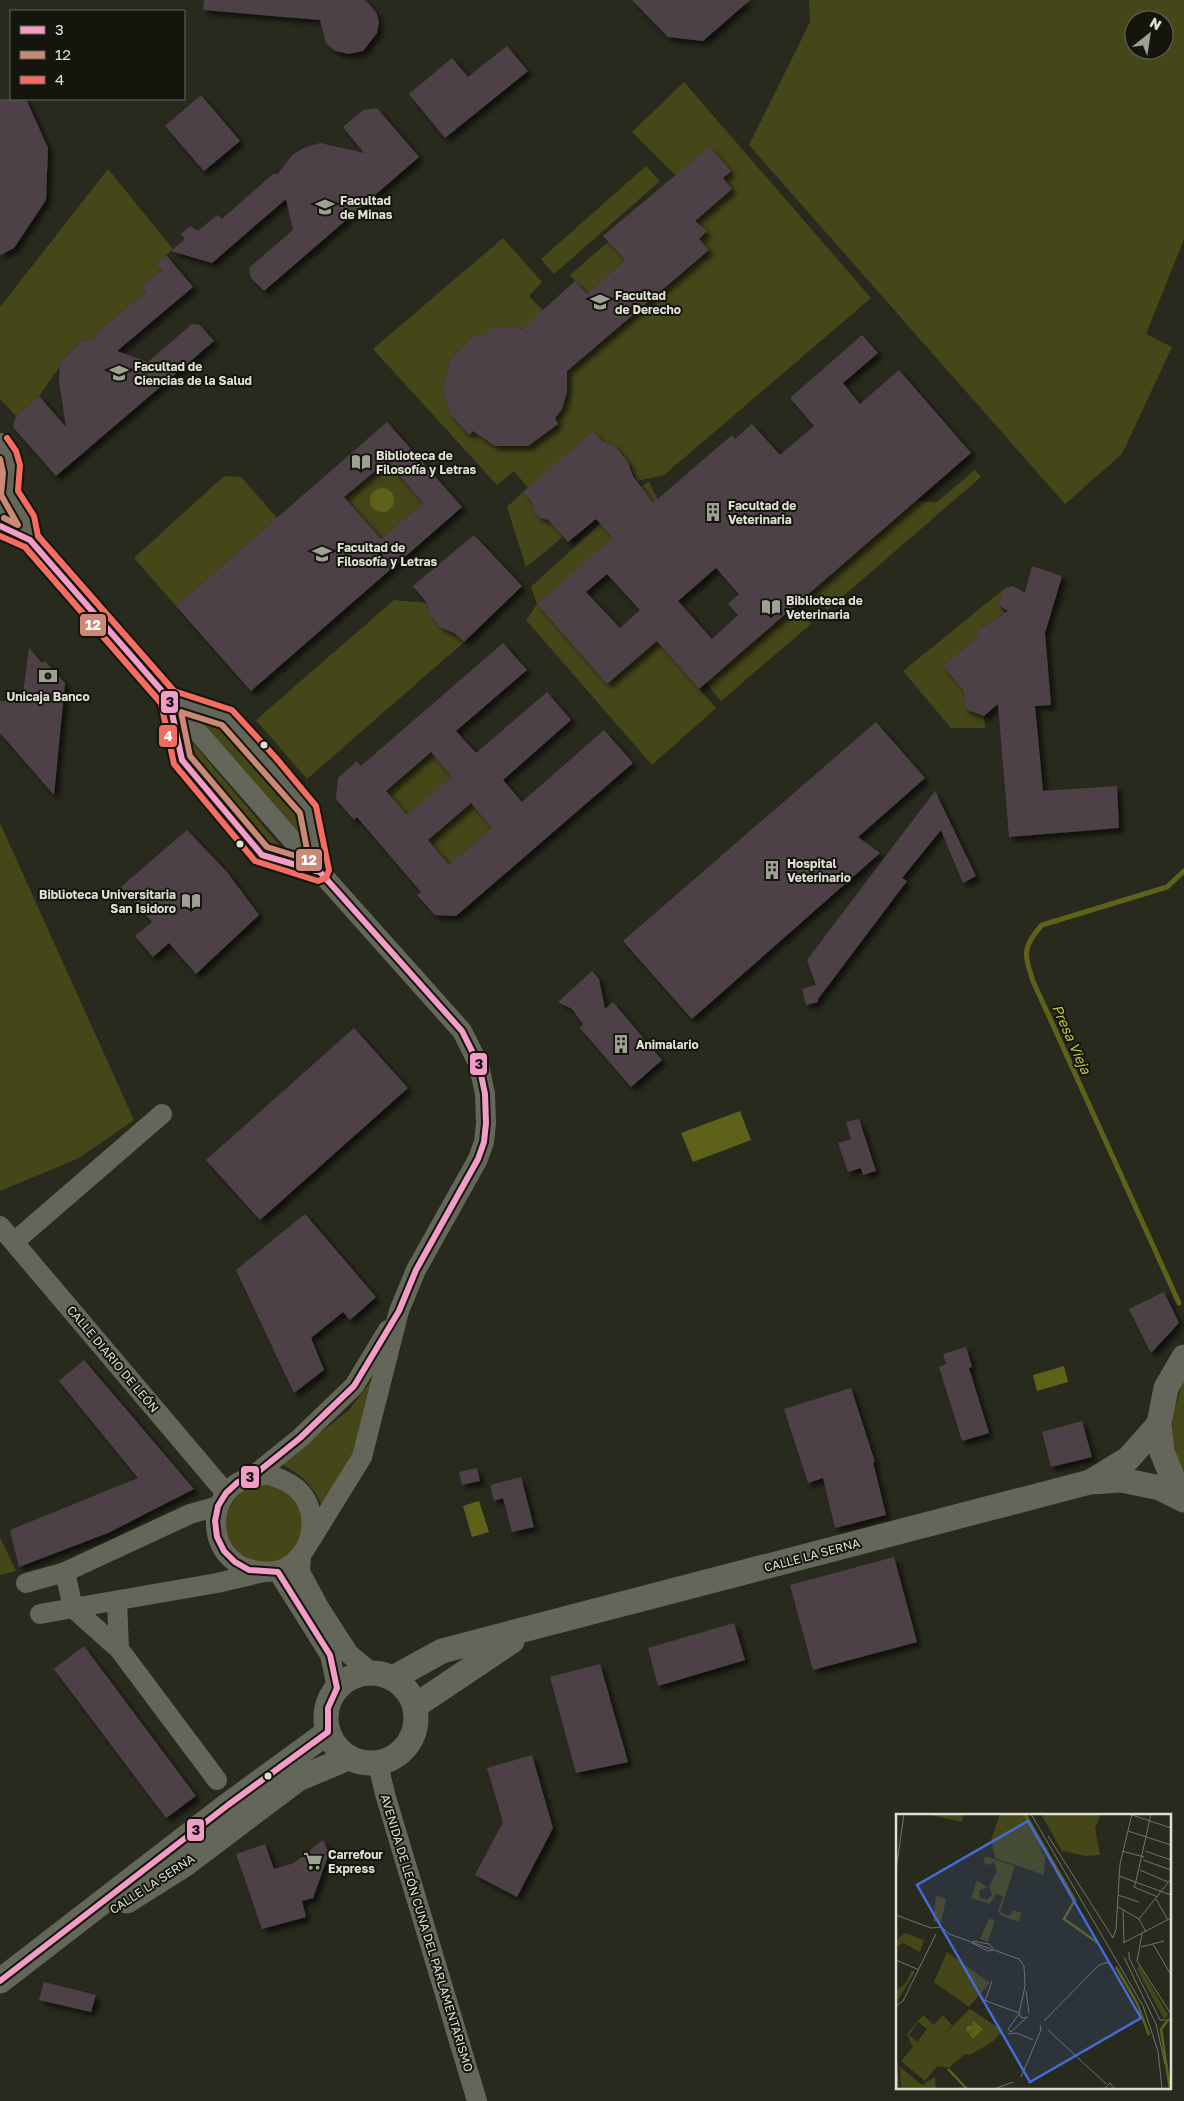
<svg xmlns="http://www.w3.org/2000/svg" width="1184" height="2101" viewBox="0 0 1184 2101" font-family="'Golos Text',sans-serif">
<style>
.green{fill:#454719;fill-rule:evenodd}
.water{fill:#5e6218}
.lines{fill:none;stroke-linecap:round;stroke-linejoin:round}
.stream{stroke:#5e6218;stroke-width:5}
.building{fill:#4d4147;fill-rule:evenodd;filter:url(#shadow)}
.minor{stroke:#65665a;stroke-width:20}
.tertiary{stroke:#65665a;stroke-width:25}
.bus-1-casing{stroke:#14150c;stroke-width:10}
.bus-2-casing{stroke:#14150c;stroke-width:10}
.bus-3-casing{stroke:#14150c;stroke-width:10}
.bus-1{stroke:#f29cc7;stroke-width:6}
.bus-2{stroke:#ca8875;stroke-width:6}
.bus-3{stroke:#f56d61;stroke-width:6}
.bus-dot{fill:#dee0d4;stroke:#14150c;stroke-width:2}
.labels{text-anchor:middle;dominant-baseline:central;stroke-width:4;stroke-linejoin:round;paint-order:stroke}
.poi-label{font-size:12px;font-weight:bold;fill:#dee0d4;stroke:#14150c;text-anchor:start}
.street-label{font-size:12px;fill:#dee0d4;stroke:#14150c}
.water-label{font-size:14px;font-style:italic;fill:#c1c941;stroke:#14150c}
.inset-river{fill:none;stroke:#5e6218;stroke-width:2.5}
.inset-road{fill:none;stroke:#717367;stroke-width:1}
.view{fill:#446bd7;fill-opacity:0.15;stroke:#446bd7;stroke-width:2.5}
.inset-edge{fill:none;stroke:#dee0d4;stroke-width:2.5}
.line-badge{stroke:#14150c;stroke-width:2}
.badge-label{font-size:14px;text-anchor:middle;font-weight:bold;fill:#fff}
.pale-badge-label{font-size:14px;text-anchor:middle;font-weight:bold;fill:#111}
</style>
<defs>
<filter id="shadow"><feDropShadow dx="4.5" dy="4.5" stdDeviation="2.5" flood-color="#0009"/></filter>
</defs>
<rect width="100%" height="100%" fill="#282a1e"/>
<path class="green" d="M809 0H1184V239L1146 334 1172 347 1122 454 1065 504 749 145 810 22ZM1134 20H1164V50H1134Z
M684 82 871 298 664 475 637 481 628 462 615 446 602 441 593 431 528 488 514 471 497 485 373 349 503 238 542 282 529 296 543 311 531 330C507 326 500 325 480 338L475 334 450 360 443 390 450 414 469 435 473 431 495 446 558 424 555 418 560 359 577 362 709 251 699 239 706 231 695 221 732 189 723 178 731 171 676 176 632 132Z
M646 166 660 181 554 274 541 259Z
M108 169 173 249 156 264 162 270 141 286 146 292 95 334V339L81 341 70 352 39 396 16 416 0 399V307Z
M608 242 625 260 587 294 570 275Z
M387 461 423 503 381 539 344 497Z
M975 470 981 477 827 610 811 592 916 501 937 502Z
M224 476 241 477 277 518 176 606 134 558Z
M649 482 658 500 537 604 607 684 657 641 716 708 652 765 526 620 537 604 531 587 641 486Z
M523 492 532 502 534 511 540 518 548 520 563 537 526 567 507 507Z
M1004 589 997 605 1006 612 977 631 979 635 943 666 963 690 965 709 984 716 985 728H951L903 671Z
M394 600 427 603C432 626 448 628 464 642L307 779 256 720Z
M795 606 811 624 721 701 706 683Z
M204 724 225 727 300 814 301 839Z
M190 740 287 854 263 849 190 761Z
M431 752 452 777 425 800 446 824 471 803 492 828 449 865 429 842 430 826 408 816 386 791Z
M0 823 134 1120 79 1158 0 1191Z
M374 1377 360 1441 322 1505C310 1482 304 1477 281 1464L349 1410Z
M1184 1380V1475C1166 1440 1171 1415 1184 1380Z
M225 1524a39 39 0 1 1 78 0a39 39 0 1 1-78 0Z
M0 1537 16 1571 0 1575Z"/>
<path class="water" d="M370 500a12 12 0 1 1 24 0a12 12 0 1 1-24 0Z
M740 1111 751 1140 693 1162 681 1133Z
M1064 1366 1068 1382 1037 1391 1033 1375Z
M479 1501 489 1532 472 1537 463 1506Z"/>
<g class="lines">
<path class="stream" d="M1179 1303 1033 981C1024 954 1022 947 1042 925L1167 887 1184 871"/>
</g>
<path class="building" d="M204 0H365L376 12 379 22 377 33 363 51 349 54 335 51 326 43 320 20 203 10Z
M632 0H750L703 41 668 37Z
M507 46 528 71 445 138 409 94 452 58 468 77Z
M201 95 240 141 204 171 165 126Z
M0 99H26L48 148 46 200 14 248 0 255Z
M377 108 419 157 264 291 251 278 249 268 293 230 286 199 212 263 171 251 185 239 181 234 190 226 198 231 217 215 222 219 273 174H278L292 155 304 148 320 143 364 153 343 127 363 110Z
M709 147 731 171 723 178 732 189 695 221 707 231 699 239 709 250 567 371V391L562 409 555 418 558 424 528 446H495L473 431 469 435 450 414 443 390 450 360 475 334 480 338 494 328 513 327 522 329 575 281 587 294 625 260 603 236Z
M166 255 193 287 117 351 148 362 192 324 200 325 214 341 56 476 13 427 16 416 39 396 66 427 59 381 60 364 81 341 95 339V334L146 292 141 286 162 270 156 264Z
M862 335 878 353 843 383 860 404 899 370 971 453 699 689 657 641 607 684 537 604 613 538 596 519 568 542 548 520 540 518 534 511 532 502 523 492 593 431 602 441 615 446 628 462 633 476 653 503 732 435 735 439 752 424 780 455 814 426 790 398ZM716 568 739 594 728 604 738 615 712 639 678 601ZM607 574 640 610 620 628 586 592Z
M387 422 462 507 251 691 176 606ZM387 461 423 503 381 539 344 497Z
M474 535 522 586 464 642 454 633 440 627 430 614 427 603 413 586Z
M1032 566 1062 576 1045 633 1051 705 1035 706 1043 791 1117 786 1119 828 1009 837 998 704 984 716 965 709 963 690 943 666 979 635 977 631 1008 611 997 605 1004 589 1013 586 1025 593Z
M503 643 527 670 456 731 476 753 547 692 571 720 503 780 522 802 604 730 633 763 456 916 435 915 417 895 421 892 357 817 354 820 336 799 338 778 357 761 361 766ZM431 752 452 777 407 815 386 791ZM471 803 492 828 449 865 428 840Z
M29 648 43 664 44 660 65 683 54 795 0 733V701L22 702Z
M876 722 925 778 858 837 880 853 692 1019 623 941Z
M935 791 976 876 963 883 941 830 902 878 907 881 818 999V1002L806 1005 802 989 816 985 807 960Z
M187 830 227 872 259 915 196 974 169 943 153 957 135 936 152 922 121 887Z
M592 971 599 979 605 1009 613 1002 662 1060 631 1087 580 1028 583 1024 572 1009 558 1002Z
M354 1028 408 1088 260 1220 206 1160Z
M859 1119 876 1171 863 1175 861 1168 848 1172 838 1143 851 1139 846 1122Z
M305 1214 376 1297 350 1320 343 1312 311 1338 324 1370 294 1393 236 1270Z
M1164 1292 1179 1323 1151 1353 1129 1309Z
M966 1347 972 1367 969 1368 989 1433 962 1441 939 1367 946 1364 943 1354Z
M84 1360 194 1489 108 1533 19 1567 10 1530 138 1478 59 1381Z
M851 1388 875 1462H873L886 1515 835 1528 823 1478 808 1483 784 1409Z
M1082 1421 1092 1457 1051 1467 1042 1432Z
M477 1468 480 1481 462 1485 459 1472Z
M521 1477 534 1527 512 1532 503 1498 494 1501 490 1485Z
M894 1557 917 1642 813 1670 790 1585Z
M734 1623 745 1660 658 1686 648 1648Z
M84 1646 196 1796 166 1818 54 1669Z
M600 1664 628 1762 576 1773 550 1677Z
M532 1755 553 1828 517 1897 475 1875 503 1822 487 1768Z
M323 1840 329 1853 313 1898 302 1901 306 1917 262 1929 236 1854 265 1844 274 1869 294 1863Z
M44 1982 96 1995 91 2012 39 2000Z"/>
<g class="lines">
<path class="minor" d="M0 443C15 461 18 489 0 506
M9 493 26 519 30 540
M0 526 30 540 320 872 462 1031 479 1065 485 1094 486 1123 484 1142 478 1159 416 1270 399 1311 362 1457 307 1546
M169 699 227 717 269 764 308 809 320 871
M170 701 182 760 262 855 320 872
M0 1226 226 1493
M14 1242 162 1114
M269 1475C279 1478 288 1481 296 1488 316 1505 316 1537 300 1556 289 1569 276 1574 260 1571 251 1570 242 1568 235 1562 208 1543 210 1498 239 1482 249 1476 258 1476 269 1475Z
M253 1476 300 1438 354 1386 388 1330
M218 1506 190 1514 65 1572 73 1608 217 1583 264 1572
M301 1555 300 1572 320 1609 349 1654 372 1673
M278 1572 330 1655 337 1688
M26 1583 65 1572
M117 1601 119 1649
M40 1614 73 1608 119 1649 217 1780
M378 1764 385 1794 477 2101"/>
<path class="tertiary" d="M1184 1357 1166 1388 1159 1424 1162 1452 1173 1479 1184 1495
M1092 1481 1128 1459 1159 1424
M326 1718a45 45 0 1 1 90 0a45 45 0 1 1-90 0Z
M393 1678 442 1651 1090 1482 1122 1480 1160 1488 1184 1500
M415 1706 512 1641
M127 1901 184 1865 298 1779 348 1758
M0 1981 228 1805 328 1732"/>
<g class="bus-1-casing">
<path id="bus-1" d="M0 526 30 540 169 699 182 760 262 855 320 872 462 1031 479 1065 485 1094 486 1123 484 1142 478 1159 416 1270 399 1311 354 1386 300 1438 253 1476 238 1482 226 1493 218 1506 215 1521 217 1537 224 1551 235 1562 249 1570 278 1572 330 1655 337 1688 328 1708V1732L228 1805 0 1981"/>
</g>
<g class="bus-2-casing">
<path id="bus-2" d="M0 459 3 473 1 495 18 525 4 518
M38 536 174 691
M25 547 161 703
M181 712 222 725 300 813 309 860 267 847 190 756Z"/>
</g>
<g class="bus-3-casing">
<path id="bus-3" d="M0 536 25 547 161 703 174 764 255 861 318 881 326 878 329 870 316 806 276 758 232 710 174 691 38 536 34 516 18 491 20 465 16 451 7 438"/>
</g>
<use href="#bus-1" class="bus-1"/>
<use href="#bus-2" class="bus-2"/>
<use href="#bus-3" class="bus-3"/>
</g>
<defs>
<g id="university-bare" transform="scale(1.5)"><path d="M0-5L7-2L0 1L-7-2ZM-4 1L0 2.5L4 1V4Q0 6-4 4Z" fill="#9ea094" stroke="#14150c" stroke-width="2.5" paint-order="stroke"/></g>
<g id="library-bare" transform="scale(1.5)"><path d="M-6-4Q-3-5.5-.7-3.5V5Q-3 3-6 4ZM6-4Q3-5.5 .7-3.5V5Q3 3 6 4Z" fill="#9ea094" stroke="#14150c" stroke-width="2.5" paint-order="stroke"/></g>
<g id="building-bare" transform="scale(1.5)"><path d="M-4-6H4V6H1V3H-1V6H-4ZM-2.5-4.3h1.7v1.8h-1.7ZM.8-4.3h1.7v1.8H.8ZM-2.5-1h1.7V.8h-1.7ZM.8-1h1.7V.8H.8Z" fill="#9ea094" stroke="#14150c" stroke-width="2.5" paint-order="stroke"/></g>
<g id="bank-bare" transform="scale(1.5)"><path d="M-6-4H6V4H-6ZM0-2.3a2.3 2.3 0 1 0 0 4.6a2.3 2.3 0 1 0 0-4.6Z" fill="#9ea094" stroke="#14150c" stroke-width="2.5" paint-order="stroke"/></g>
<g id="supermarket-bare" transform="scale(1.5)"><path d="M-6-5.5h2.5l.6 2H6L4.5 2H-2.5L-4.4-4H-6ZM-1.5 3.2a1.3 1.3 0 1 0 .1 0ZM3 3.2a1.3 1.3 0 1 0 .1 0Z" fill="#9ea094" stroke="#14150c" stroke-width="2.5" paint-order="stroke"/></g>
</defs>
<g fill-rule="evenodd">
<use href="#university-bare" x="325" y="207"/>
<use href="#university-bare" x="600" y="302"/>
<use href="#university-bare" x="119" y="373"/>
<use href="#library-bare" x="361" y="462"/>
<use href="#building-bare" x="713" y="512"/>
<use href="#university-bare" x="322" y="554"/>
<use href="#library-bare" x="771" y="607"/>
<use href="#bank-bare" x="48" y="676"/>
<use href="#building-bare" x="772" y="870"/>
<use href="#library-bare" x="191" y="901"/>
<use href="#building-bare" x="621" y="1044"/>
<use href="#supermarket-bare" x="313" y="1861"/>
</g>
<g class="bus-dot">
<circle cx="264" cy="745" r="4.5"/>
<circle cx="240" cy="844" r="4.5"/>
<circle cx="268" cy="1776" r="4.5"/>
</g>
<g class="labels">
<g class="poi-label">
<text x="340" y="200">Facultad<tspan x="340" dy="14">de Minas</tspan></text>
<text x="615" y="295">Facultad<tspan x="615" dy="14">de Derecho</tspan></text>
<text x="134" y="366">Facultad de<tspan x="134" dy="14">Ciencias de la Salud</tspan></text>
<text x="376" y="455">Biblioteca de<tspan x="376" dy="14">Filosofía y Letras</tspan></text>
<text x="728" y="505">Facultad de<tspan x="728" dy="14">Veterinaria</tspan></text>
<text x="337" y="547">Facultad de<tspan x="337" dy="14">Filosofía y Letras</tspan></text>
<text x="786" y="600">Biblioteca de<tspan x="786" dy="14">Veterinaria</tspan></text>
<text x="48" y="696" text-anchor="middle">Unicaja Banco</text>
<text x="787" y="863">Hospital<tspan x="787" dy="14">Veterinario</tspan></text>
<text x="176" y="894" text-anchor="end">Biblioteca Universitaria<tspan x="176" dy="14">San Isidoro</tspan></text>
<text x="636" y="1044">Animalario</text>
<text x="328" y="1854">Carrefour<tspan x="328" dy="14">Express</tspan></text>
</g>
<g class="street-label">
<text transform="translate(113 1359) rotate(50)">CALLE DIARIO DE LEÓN</text>
<text transform="translate(812 1555) rotate(-15)">CALLE LA SERNA</text>
<text transform="translate(152 1884) rotate(-33)">CALLE LA SERNA</text>
<text transform="translate(427 1933) rotate(73)">AVENIDA DE LEÓN CUNA DEL PARLAMENTARISMO</text>
</g>
<g class="water-label">
<text transform="translate(1072 1039) rotate(66)">Presa Vieja</text>
</g>
</g>
<g transform="translate(896 1814)">
<rect width="275" height="275" fill="#282a1e"/>
<path d="M29 0H67L66 8ZM104 0H128L144 28 146 40H149L148 61 99 44 95 26ZM145 0H205L199 14 204 41 190 42 166 37ZM89 42 119 52 104 98 114 102 117 96 126 99 123 108 104 101 102 97 107 82 100 80 94 90 75 84 81 66 91 73 83 77 84 84 91 86 96 81 93 73 101 57 98 48 94 51 87 49ZM40 81 50 85 45 109 37 107ZM93 105 99 106 92 128 84 125ZM9 119 28 126 24 138 7 129 0 133V126ZM51 138 94 169 73 193 38 168ZM243 151 272 201 268 205 241 155ZM16 156 19 158 0 189V176L9 170ZM74 195 107 217 96 228 74 241 69 240 53 254 41 252 29 267 5 247 17 233 11 220 27 201 38 211 47 201 56 211 48 220ZM22 208 31 215 21 228 13 221ZM4 253 26 271 39 263 40 275H5Z" fill="#454719" fill-rule="evenodd"/>
<path d="M76 206 87 215 77 225 73 220 79 213 72 219 70 215 71 212 77 211Z" fill="#5e6218"/>
<path class="inset-river" d="M129 0 179 86 168 105 202 129M220 153 241 189 253 221M273 205 265 215 274 275M52 255 71 275"/>
<path class="inset-road" d="M135 0 247 192 262 237 266 275M236 1 275 14M232 17 275 31M152 22 217 124M226 37 248 43M249 37 275 46M247 46 275 56M0 56 8 0M244 56 272 68M223 62 275 81M240 67 255 0M240 67 238 73 262 83M222 81 243 88M260 85 272 106M222 93 243 105 250 118M227 96 228 128M0 101 35 114 46 113 53 120 123 145 128 152 129 172 123 200 126 204 132 203M243 105 275 65M217 124 220 115 224 50 236 0M77 127 93 130 97 134M76 129 92 137 97 136M227 129 275 104M257 130 275 161M245 133 268 127M233 138V144L264 206H270M228 143 260 210 269 250M0 146 23 156M241 147 275 200M241 147 246 120M130 177 133 199M85 185 123 199M89 187 96 167M0 192 7 187 40 120M123 200 112 215 115 218 130 204M148 207 203 151 213 148M152 216 210 270M112 220 121 219 137 226M0 235 2 275M125 263 145 216 144 211M98 275 117 268M208 275 214 269 219 275"/>
<path class="view" d="M132 7 245 204 134 268 21 71Z"/>
<rect width="275" height="275" class="inset-edge"/>
</g>
<g class="line-badge">
<rect x="79" y="613" width="28" height="24" rx="5" fill="#ca8875"/>
<rect x="160" y="690" width="19" height="24" rx="5" fill="#f29cc7"/>
<rect x="158" y="724" width="20" height="24" rx="5" fill="#f56d61"/>
<rect x="295" y="848" width="28" height="24" rx="5" fill="#ca8875"/>
<rect x="469" y="1052" width="19" height="24" rx="5" fill="#f29cc7"/>
<rect x="240" y="1465" width="20" height="24" rx="5" fill="#f29cc7"/>
<rect x="186" y="1818" width="19" height="24" rx="5" fill="#f29cc7"/>
</g>
<g class="badge-label">
<text x="93" y="630">12</text>
<text x="168" y="741">4</text>
<text x="309" y="865">12</text>
</g>
<g class="pale-badge-label">
<text x="170" y="707">3</text>
<text x="479" y="1069">3</text>
<text x="250" y="1482">3</text>
<text x="196" y="1835">3</text>
</g>
<rect x="10" y="10" width="175" height="90" fill="#14150c" stroke="#65665c"/>
<rect x="20" y="26" width="25" height="8" fill="#f29cc7" stroke="#65665c"/>
<text x="55" y="35" font-size="15" fill="#dee0d4">3</text>
<rect x="20" y="51" width="25" height="8" fill="#ca8875" stroke="#65665c"/>
<text x="55" y="60" font-size="15" fill="#dee0d4">12</text>
<rect x="20" y="76" width="25" height="8" fill="#f56d61" stroke="#65665c"/>
<text x="55" y="85" font-size="15" fill="#dee0d4">4</text>
<g transform="translate(1149 35) rotate(30)"><circle r="24" fill="#14150c" stroke="#65665c"/>
<path d="M0-4L9 19L0 12L-9 19Z" fill="#9ea094"/>
<text y="-8" font-size="14" font-weight="bold" text-anchor="middle" fill="#dee0d4">N</text>
</g>
</svg>
